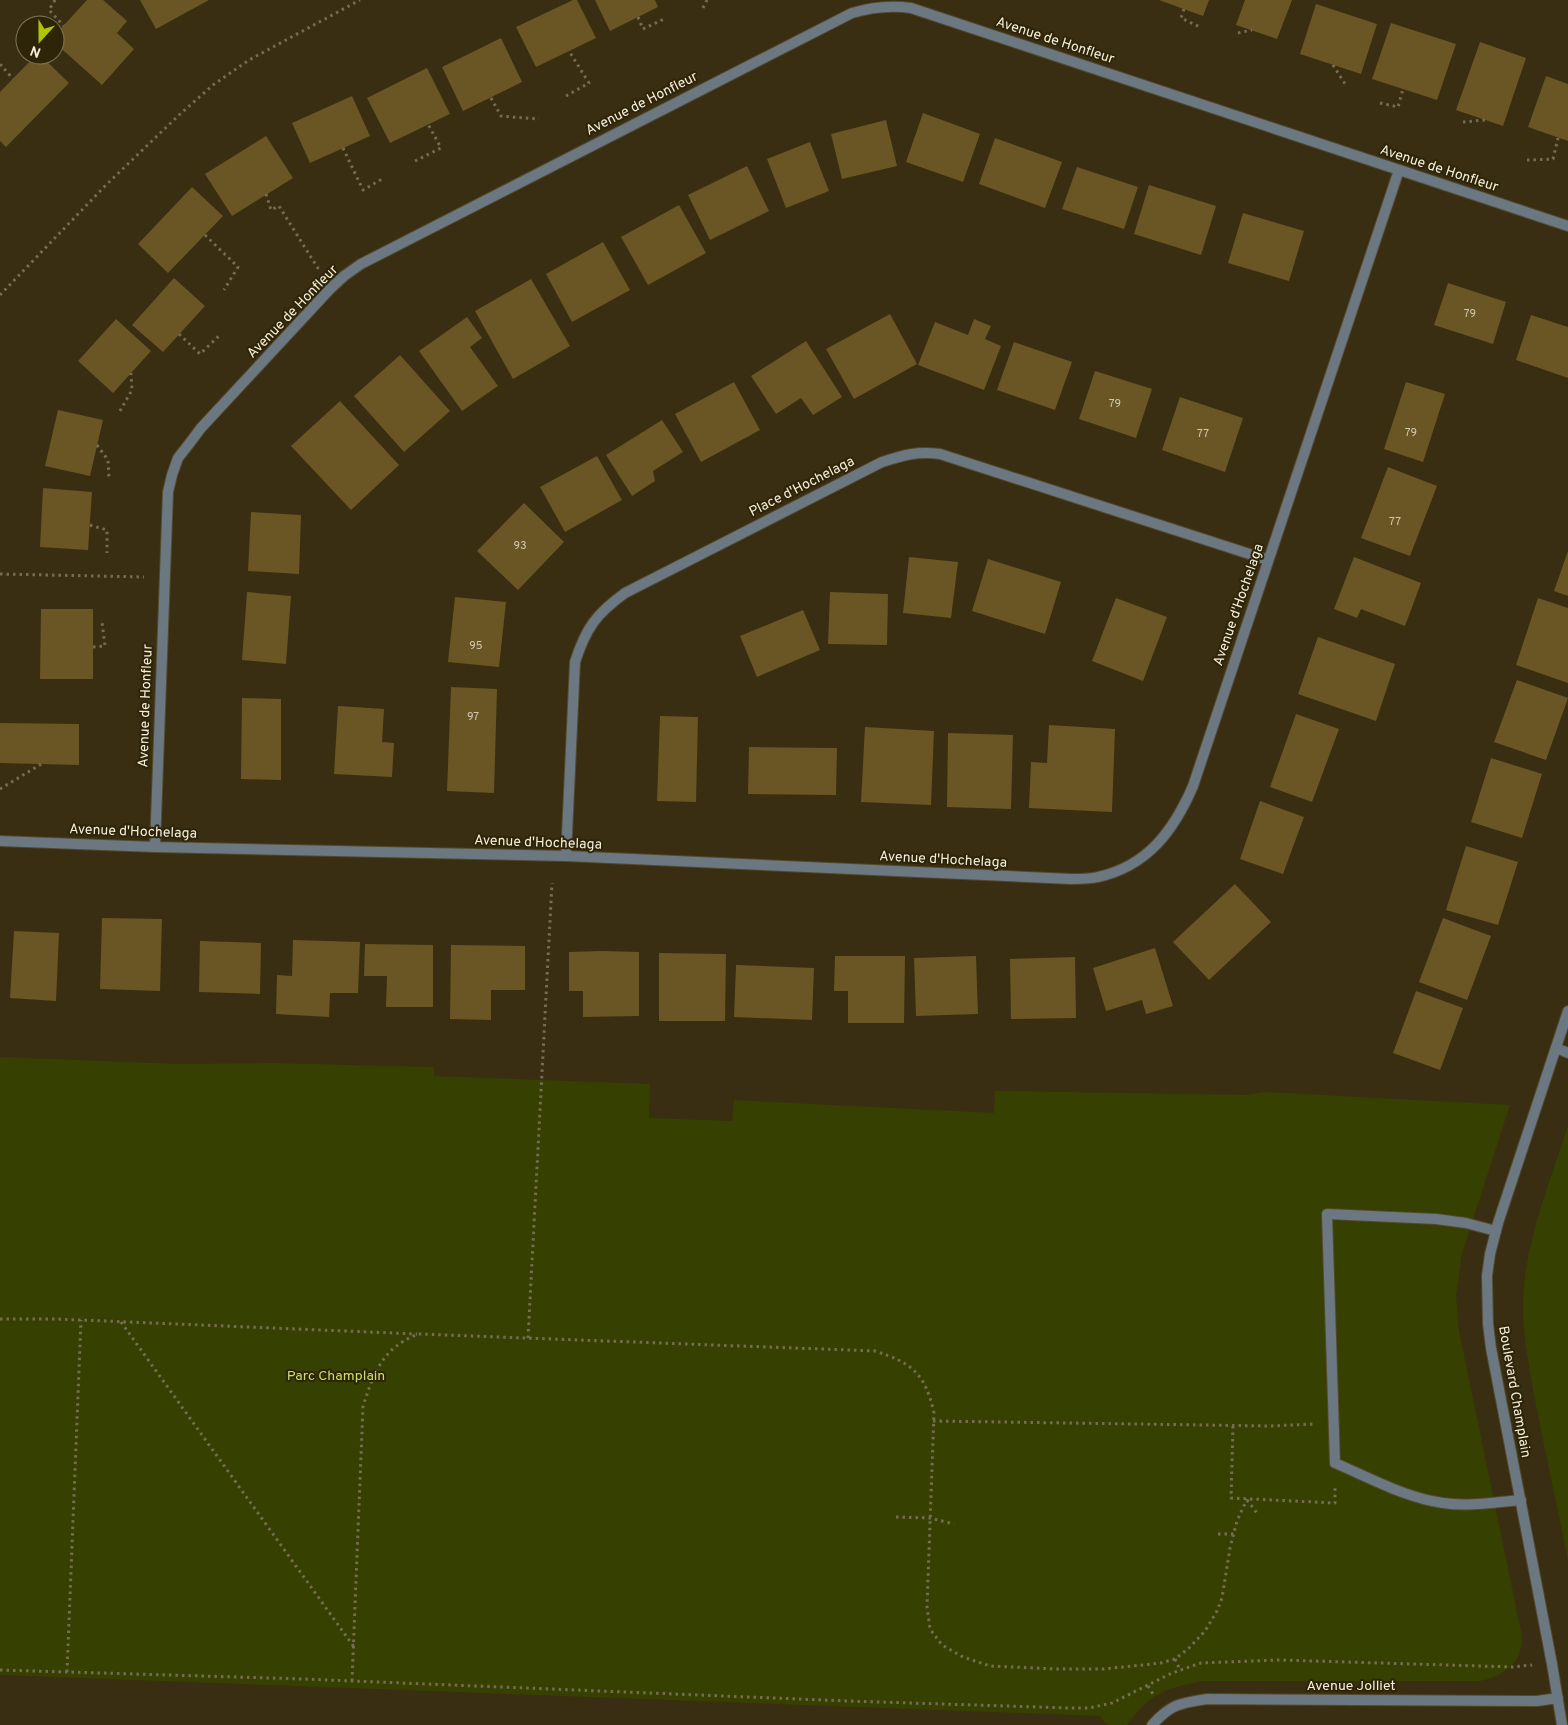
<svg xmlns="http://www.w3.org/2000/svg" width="1568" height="1725" viewBox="0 0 1568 1725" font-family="Overpass,sans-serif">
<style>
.green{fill:#364101}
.building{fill:#695624}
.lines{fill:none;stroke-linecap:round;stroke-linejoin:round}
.lane-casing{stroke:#53492e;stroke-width:12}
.street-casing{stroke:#53492e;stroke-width:12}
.path{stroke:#766c53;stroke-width:3;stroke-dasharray:2.5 4;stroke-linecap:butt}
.lane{stroke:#6b7781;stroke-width:10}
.street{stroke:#6b7781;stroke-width:10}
.labels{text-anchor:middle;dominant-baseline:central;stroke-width:4;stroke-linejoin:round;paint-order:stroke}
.number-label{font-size:11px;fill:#d2c8af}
.street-label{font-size:14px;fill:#f5eedd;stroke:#2e2407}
.park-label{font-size:14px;fill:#c5e169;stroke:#2e2407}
</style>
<rect width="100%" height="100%" fill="#392e11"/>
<path class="green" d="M0 1057 178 1064 270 1063 434 1067V1076L650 1084 649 1118 732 1121 734 1100 994 1113 995 1091 1247 1095 1264 1092 1510 1105 1462 1253 1456 1296 1459 1331 1522 1636C1523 1663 1504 1676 1480 1681H1203C1165 1689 1151 1692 1127 1725H1107L1100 1716 0 1675Z
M1568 1126V1561C1558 1509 1546 1457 1536 1405 1528 1360 1519 1322 1525 1276 1532 1225 1552 1175 1568 1126Z"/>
<path class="building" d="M87 0H103L127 21 117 33 134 49 102 85 55 43V35Z
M140 0H209L156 29Z
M573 0H577L596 38 536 67 516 27Z
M595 0H655L658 7 610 31Z
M1159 0H1209L1203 16Z
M1245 0H1292L1277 39 1236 25Z
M1316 4 1377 24 1361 74 1300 54Z
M1391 23 1456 44 1437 100 1372 79Z
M501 38 522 82 463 111 442 67Z
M1480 42 1526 58 1503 126 1456 110Z
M36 55H40L69 83 6 147 0 141V92Z
M427 68 450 114 390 143 367 98Z
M1546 76 1568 84V141L1528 127Z
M352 96 370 136 310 163 292 123Z
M923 113 980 134 963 182 906 162Z
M886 120 897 166 842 179 831 134Z
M266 136 293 178 232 216 205 174Z
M995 138 1062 162 1045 208 979 184Z
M810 142 829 191 786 208 767 159Z
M747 166 769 211 710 240 688 195Z
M1077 167 1138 187 1124 229 1062 209Z
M1149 185 1216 206 1201 255 1134 234Z
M192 187 223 216 168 273 138 244Z
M679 205 706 253 648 285 621 237Z
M1243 213 1304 231 1289 281 1228 263Z
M603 242 630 290 572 322 546 274Z
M174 278 205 306 163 352 132 325Z
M531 279 570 346 513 379 475 311Z
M1448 283 1506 302 1493 344 1434 325Z
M890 314 917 364 854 399 826 349Z
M1531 315 1568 327V378L1516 360Z
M467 317 482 338 470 347 498 386 462 411 419 351Z
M116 319 151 351 113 393 78 361Z
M974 319 991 326 985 339 1001 346 984 390 918 365 935 322 968 335Z
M806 341 842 397 813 415 801 398 776 414 751 376Z
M1014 342 1072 362 1055 410 997 390Z
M400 355 450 411 404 452 354 396Z
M1095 371 1152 389 1136 438 1079 419Z
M734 382 760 430 701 462 675 414Z
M1406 382 1445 394 1423 462 1384 449Z
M1180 397 1243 418 1225 472 1162 450Z
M340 401 399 465 351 510 291 446Z
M58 410 103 420 90 476 45 466Z
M662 420 683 452 653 471 655 481 632 496 606 455Z
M597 456 622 500 565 532 540 487Z
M1388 467 1437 486 1410 556 1361 538Z
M43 488 92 492 88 550 40 547Z
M524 503 564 542 518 590 477 551Z
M251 512 301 515 299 574 248 571Z
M1568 551V596L1554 591Z
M909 557 958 562 951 618 903 613Z
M1354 557 1421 583 1405 626 1361 609 1357 618 1334 609Z
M988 559 1061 582 1045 634 972 611Z
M247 592 291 596 286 664 242 660Z
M830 592 888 594 887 645 828 644Z
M455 597 506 602 499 667 448 662Z
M1116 598 1167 617 1143 681 1092 661Z
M1538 598 1568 608V683L1516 665Z
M41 609H93V679H40Z
M803 610 820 650 757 677 740 636Z
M1318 637 1395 664 1376 721 1298 694Z
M1517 680 1568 698 1546 760 1494 742Z
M451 687 497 689 494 793 447 791Z
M242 698 281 699V780L241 779Z
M338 706 384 709 382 742 394 743 392 777 334 774Z
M1296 714 1339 729 1312 802 1270 787Z
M660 716 698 717 696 802 657 801Z
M0 723 79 724V765L0 763Z
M1049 725 1115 729 1112 812 1029 808 1031 762 1047 763Z
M865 727 934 731 931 805 861 802Z
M948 733 1013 735 1011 809 947 807Z
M749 747 837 748 836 795 748 794Z
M1491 758 1542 774 1522 838 1471 822Z
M1260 801 1304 817 1283 874 1240 859Z
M1466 846 1518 862 1498 925 1446 910Z
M1235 884 1271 922 1209 980 1173 942Z
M102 918 162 919 160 991 100 989Z
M1443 918 1491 936 1467 1000 1419 982Z
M14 931 59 933 56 1001 10 998Z
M293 940 360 942 358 993H330L329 1017 276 1014 277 975 292 976Z
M200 941 261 943 260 994 199 992Z
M365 944 433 945V1007H386L387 976H364Z
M451 945 525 946V990H491V1020L450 1019Z
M1155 948 1173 1006 1146 1014 1142 1000 1106 1011 1093 968Z
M602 951 639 952V1016L583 1017V991H569V952Z
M659 953 726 954 725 1021H659Z
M835 956H905L904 1023H848V991H834Z
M976 956 978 1014 916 1016 914 958Z
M1075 957 1076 1018 1011 1019 1010 959Z
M736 965 814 968 812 1020 734 1017Z
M1416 991 1463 1008 1440 1070 1393 1053Z"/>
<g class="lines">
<g class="lane-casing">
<path id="lane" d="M1556 1048 1568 1053
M1496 1231 1466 1223 1436 1219 1327 1214 1335 1463C1370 1478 1406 1498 1443 1503 1469 1507 1496 1502 1521 1500"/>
</g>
<g class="street-casing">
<path id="street" d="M0 841 155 847 566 856 1071 879C1080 879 1090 879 1098 877 1148 866 1174 830 1193 786L1399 170
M155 847 168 492 172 475 178 458 189 444 201 428 330 289 344 276 361 264 852 13C872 7 890 5 911 8L1568 226
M566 856 575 662C586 628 596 614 625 593L882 462C904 455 917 451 940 454L1268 560
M1152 1725C1171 1704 1180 1703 1207 1699L1537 1701 1558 1698
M1562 1725 1552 1664 1491 1348 1488 1324 1487 1276 1490 1254 1498 1223 1568 1011"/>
</g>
<path class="path" d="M55 0 49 10 64 26
M703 8 707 0
M1184 9 1181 18 1200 27
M638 17 643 29 666 18
M1238 33 1252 30
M1333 65 1347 87
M0 66 1 65 13 79
M566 96 589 83 569 51
M491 98 501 116 539 119
M1380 103 1398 107 1403 89
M1463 122 1485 120
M343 148 363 190 382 179
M1527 160 1553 159 1558 138
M415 161 441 148 428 124
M266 194 271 210 279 206 319 270
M205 235 238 267 224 290
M0 295 106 185 179 115 213 85 249 60 360 0
M179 334 200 354 220 335
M120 411 132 390 131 373
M97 445 108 460 109 479
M90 525 107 530V553
M0 574 144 577
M93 647 105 646 102 622
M0 789 43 763
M0 1319H56L417 1334
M121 1322 354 1647
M528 1338 552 883
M933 1421 1270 1426 1313 1424
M1233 1426 1231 1498 1335 1503V1486
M1247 1500 1257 1513
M896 1517 930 1518 954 1524
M1218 1534H1234
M1175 1659 1180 1670
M0 1670 303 1679 848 1701 1069 1708H1089L1112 1703 1172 1673 1201 1663 1280 1660 1513 1667 1532 1665
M67 1672 81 1320
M352 1681 363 1406C375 1370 382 1349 418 1334L875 1351C912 1363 925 1373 934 1413L927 1607 930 1629 942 1645 963 1657 990 1666 1057 1669H1104L1161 1663 1175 1659 1189 1648 1205 1631 1217 1611 1222 1598 1230 1548 1237 1521 1247 1499
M1148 1686 1154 1696"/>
<use href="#lane" class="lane"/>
<use href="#street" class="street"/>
</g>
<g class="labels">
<g class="number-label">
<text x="1470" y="314">79</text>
<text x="1115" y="404">79</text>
<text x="1411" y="433">79</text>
<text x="1203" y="434">77</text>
<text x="1395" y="522">77</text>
<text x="520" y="546">93</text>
<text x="476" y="646">95</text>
<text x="473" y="717">97</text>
</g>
<g class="street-label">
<text transform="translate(1055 41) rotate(18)">Avenue de Honfleur</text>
<text transform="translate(642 104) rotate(-27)">Avenue de Honfleur</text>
<text transform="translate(1439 169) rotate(18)">Avenue de Honfleur</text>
<text transform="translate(293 312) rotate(-46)">Avenue de Honfleur</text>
<text transform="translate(802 487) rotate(-27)">Place d'Hochelaga</text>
<text transform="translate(1239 605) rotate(-71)">Avenue d'Hochelaga</text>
<text transform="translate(146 706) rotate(-88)">Avenue de Honfleur</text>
<text transform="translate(133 832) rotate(2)">Avenue d'Hochelaga</text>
<text transform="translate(538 843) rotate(2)">Avenue d'Hochelaga</text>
<text transform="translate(943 860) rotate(3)">Avenue d'Hochelaga</text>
<text transform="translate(1514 1392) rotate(80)">Boulevard Champlain</text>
<text x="1351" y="1686">Avenue Jolliet</text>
</g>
<g class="park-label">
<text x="336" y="1376">Parc Champlain</text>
</g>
</g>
<g transform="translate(40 40) rotate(201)"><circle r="24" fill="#2e2407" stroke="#7e755d"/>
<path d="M0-4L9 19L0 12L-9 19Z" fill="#afc503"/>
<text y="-8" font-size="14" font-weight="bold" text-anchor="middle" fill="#f5eedd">N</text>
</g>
</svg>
